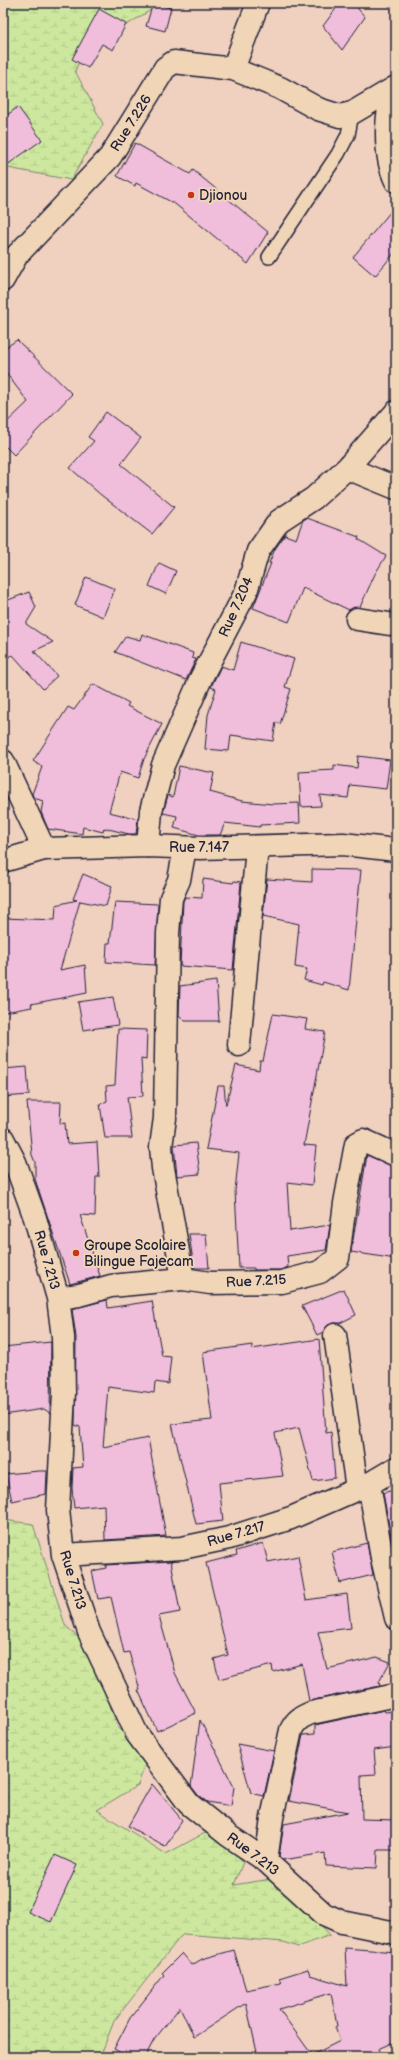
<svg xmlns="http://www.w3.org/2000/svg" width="399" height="2060" viewBox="0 0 399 2060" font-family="'Balsamiq Sans',sans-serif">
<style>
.wetland{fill:url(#wetland-marsh);stroke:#78856c}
.building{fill:#f0bddb;stroke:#22223b;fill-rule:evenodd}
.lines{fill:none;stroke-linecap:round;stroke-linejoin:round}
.lane-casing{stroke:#22223b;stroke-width:16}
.street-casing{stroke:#22223b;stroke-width:25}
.secondary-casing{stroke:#22223b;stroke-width:25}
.lane{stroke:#f0d5b7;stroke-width:13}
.street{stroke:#f0d5b7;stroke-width:22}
.secondary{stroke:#f0d5b7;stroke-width:22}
.poi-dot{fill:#c8321e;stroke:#f0d5b7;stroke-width:1.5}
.labels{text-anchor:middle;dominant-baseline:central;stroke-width:4;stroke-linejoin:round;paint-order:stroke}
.street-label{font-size:14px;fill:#22223b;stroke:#f0d5b7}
.poi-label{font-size:14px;fill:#22223b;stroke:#f0d5b7;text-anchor:start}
</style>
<defs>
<pattern id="wetland-marsh" width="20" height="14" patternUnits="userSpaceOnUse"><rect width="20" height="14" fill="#cde89e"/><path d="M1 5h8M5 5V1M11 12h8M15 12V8" fill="none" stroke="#b0c789"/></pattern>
</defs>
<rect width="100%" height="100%" fill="#f0d0be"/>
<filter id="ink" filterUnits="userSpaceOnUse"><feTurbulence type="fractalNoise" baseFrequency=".025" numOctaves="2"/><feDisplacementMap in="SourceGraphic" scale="8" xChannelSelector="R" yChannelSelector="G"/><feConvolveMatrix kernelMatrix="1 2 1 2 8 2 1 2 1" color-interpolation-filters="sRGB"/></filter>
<g filter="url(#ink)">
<path class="wetland" d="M3 3H162L83 52 75 71 103 124 71 180 3 167Z
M3 1520 33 1524 65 1625 92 1651 117 1726 147 1758 138 1785 97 1810 166 1854 205 1833 224 1838 243 1862 234 1885 277 1878 330 1935 298 1947 284 1942 184 1934 180 1937 114 2021 100 2057H3Z"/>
<path class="building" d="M153 3 171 8 165 31 146 26Z
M340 3H353L365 17 342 50 323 26Z
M99 9 126 24 113 50 102 44 88 68 72 59Z
M18 107 42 140 3 168V118Z
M135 143 190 174 193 170 268 232 248 264 175 204 136 183 135 186 117 176Z
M396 205V251L375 276 353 257Z
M17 340 72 394 14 455 3 444V426L28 402 3 369V349Z
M106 412 141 438 121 464 174 507 152 534 101 495 70 468 94 441 88 437Z
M307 518 359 537 358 539 386 556 375 574 360 607 349 610 303 588 289 622 253 608 271 563H269L275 549 285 535 296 539 303 520Z
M159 563 176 571 166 594 149 586Z
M86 577 115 589 103 617 75 605Z
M29 592 36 607 26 624 53 642 34 651 57 676 43 689 13 655 3 659V602Z
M142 634 193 653 192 658 196 659 186 680 115 652 126 636 140 640Z
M241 642 294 659 285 687 291 689 280 724 276 722 273 741 231 735 229 751 205 749 208 715 216 689 211 687 221 666 233 670Z
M93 684 129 703 127 706 162 724 144 759 138 778 120 772 109 812 138 819 136 834H129L104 828 103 832 83 827 82 834 48 829 41 812 43 801 34 798 32 794 42 767 33 761 68 707 74 710Z
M358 756 390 760 386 789 350 785 348 798 320 795 321 806 301 807 299 772 334 770V765L357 768Z
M179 766 214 773 210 792 242 801 273 804 299 803 300 823 260 825V827L225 823 220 835H199L174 828 177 816 163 813 168 795 173 797Z
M312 869 361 870 349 990 323 982 322 985 304 980 307 969 295 967 299 924 263 916 267 879 312 882Z
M83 874 112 886 106 906 80 901 60 970 85 965 87 993 31 1004 32 1007 5 1012 3 1001V918L55 920 56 905 77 900 73 899Z
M203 879 233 883 234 881 241 882 233 970 180 966 183 901 185 897 202 898Z
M115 902 158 904 155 965 106 962 107 943H110Z
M216 981 219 1021H185L179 1015 180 986Z
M113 997 118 1025 83 1030 78 1002Z
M273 1014 307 1019 305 1029 325 1032 304 1145 316 1146 312 1185 287 1182 290 1231 330 1225 326 1250 287 1256 288 1267 280 1270H254V1268H239L235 1191 239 1153 206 1149 218 1086H224L226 1105 236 1065 259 1070 260 1061H263Z
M118 1029 147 1030 146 1059 141 1058 143 1096 127 1097 132 1138H105L100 1104 107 1101 106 1086 115 1085Z
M27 1067 29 1095 3 1097V1069Z
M27 1102H61L60 1124 65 1123 67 1144 97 1142 99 1177H96L95 1216 80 1215 100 1276 70 1284 35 1179V1162L32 1155Z
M196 1143 200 1174 177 1176 174 1145Z
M367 1155 396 1167V1259L351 1252Z
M189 1234H206L209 1268H194Z
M344 1289 356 1315 340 1323H334L328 1325 323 1332 317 1335 302 1306Z
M107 1300 108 1308 152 1301 162 1356 171 1357 168 1384 155 1382 154 1393 108 1387 103 1447 148 1438 166 1536 105 1540 104 1505 74 1508 72 1488 73 1468 83 1467 80 1427 75 1425 76 1337 72 1309Z
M319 1339 326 1433 331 1432 335 1478 313 1481 299 1428 275 1433 283 1476 219 1483 223 1521 196 1524 172 1424 212 1420 203 1352 252 1345V1349Z
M51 1342 50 1413 44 1409 3 1415V1347Z
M39 1471H47L46 1494 12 1501 6 1474Z
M396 1489V1563L383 1493Z
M263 1543 268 1562 298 1556 306 1600 347 1594 351 1628 318 1632 327 1669 377 1657 390 1662 379 1682 380 1686 309 1701 302 1664 273 1672 272 1665 219 1679 214 1659 228 1655 206 1563 237 1555 236 1551Z
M367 1543 373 1575 340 1583 332 1552Z
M171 1561 180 1612 159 1616 175 1673 196 1713 157 1731 138 1690H140L129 1652 124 1653 111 1597 98 1599 92 1571 106 1568V1565Z
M384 1710 385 1712 396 1711V1747L374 1750 376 1774 361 1775 362 1819 396 1820V1850H378L377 1868 326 1866 325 1853 283 1860 279 1856 284 1824 348 1812 289 1801 303 1735 315 1734V1725Z
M200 1720 234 1787 231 1806 207 1802 198 1795 191 1786Z
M237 1744 274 1751 264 1796 251 1793Z
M152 1784 182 1820 165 1847 128 1826Z
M55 1855 77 1865 51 1922 28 1912Z
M345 1948 396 1952V2041L378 2049 382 2057H258L246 2003 194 2037 180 2007 154 2040 145 2057H129L114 2049 130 2018 164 1975 162 1973 182 1953 192 1965 202 1959 234 1950 246 1990 281 1983 279 1978 308 1969 310 1975 347 1986ZM331 1993 337 2026 335 2027 340 2041 312 2055 279 2009Z"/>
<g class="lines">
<g class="lane-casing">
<path id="lane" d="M269 257 338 154 348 135 352 113"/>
</g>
<g class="street-casing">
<path id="street" d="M233 69 280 88 318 109 340 116 352 113 396 87
M396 87C384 111 384 157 396 181
M3 280 17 255 110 157 165 68 174 62 233 69 258 3
M347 468 396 488
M357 619 396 625
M3 761 44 849
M148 846 151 811 163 765 202 676 246 592 258 551 279 521 314 498 347 468 396 412
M239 1045 257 847
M3 1139 15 1162 35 1218 58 1298 63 1337 64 1393 58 1510 63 1555 89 1632 137 1734 189 1804 229 1836 266 1861 324 1914 342 1922 396 1933
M183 1279 163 1168 161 1147 165 1118 168 933 171 898 179 880 185 848
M58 1298 79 1295 111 1286 183 1279 210 1283 282 1282 320 1272 338 1258 345 1203 356 1144 363 1140 396 1155
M335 1335 357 1489
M369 1484 382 1558 396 1618
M63 1555 182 1548 229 1538 291 1518 369 1484 396 1468
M266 1861 272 1818 291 1730C296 1720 301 1717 311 1713L396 1695"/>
</g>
<g class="secondary-casing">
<path id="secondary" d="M3 861 44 849 148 846 200 848 343 844 396 850"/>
</g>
<use href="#lane" class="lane"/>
<use href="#street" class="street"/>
<use href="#secondary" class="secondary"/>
</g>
</g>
<g class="poi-dot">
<circle cx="191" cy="195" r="4"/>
<circle cx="76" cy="1253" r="4"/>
</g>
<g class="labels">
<g class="street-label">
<text transform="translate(131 123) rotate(-58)">Rue 7.226</text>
<text transform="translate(236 607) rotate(-66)">Rue 7.204</text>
<text x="199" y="847">Rue 7.147</text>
<text transform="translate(47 1260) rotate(74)">Rue 7.213</text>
<text transform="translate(256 1281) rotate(-3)">Rue 7.215</text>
<text transform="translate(236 1534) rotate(-16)">Rue 7.217</text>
<text transform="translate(73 1580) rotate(73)">Rue 7.213</text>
<text transform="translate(253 1854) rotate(37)">Rue 7.213</text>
</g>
<g class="poi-label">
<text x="199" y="195">Djionou</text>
<text x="84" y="1245">Groupe Scolaire<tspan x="84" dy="16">Bilingue Fajecam</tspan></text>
</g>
</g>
<rect width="399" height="2060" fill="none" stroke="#f0d5b7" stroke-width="16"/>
<rect x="8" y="8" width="383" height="2044" fill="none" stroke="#22223b" stroke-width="1.5" filter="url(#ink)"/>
</svg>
